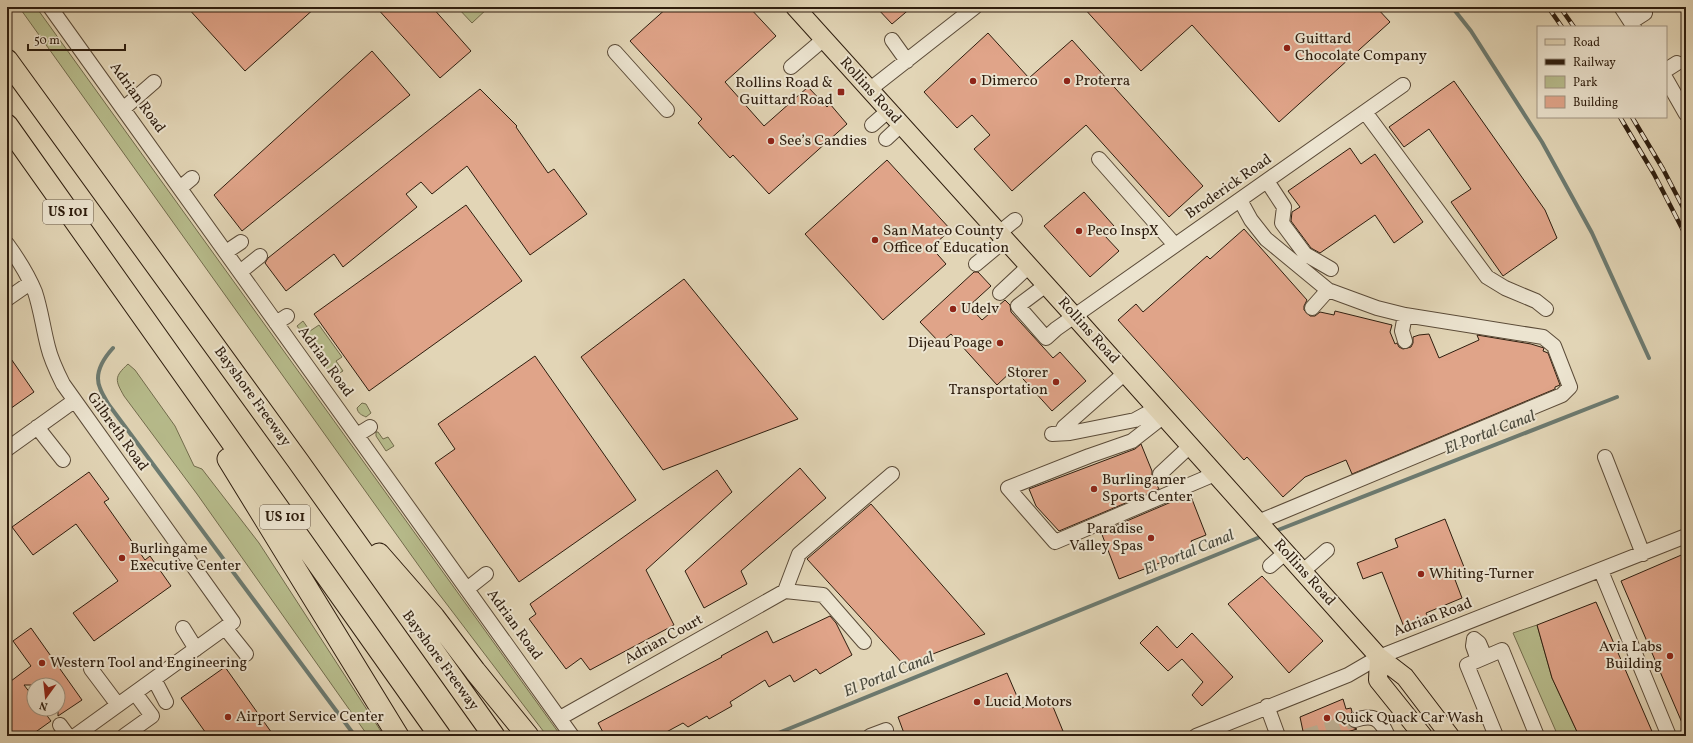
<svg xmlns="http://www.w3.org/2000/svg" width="1693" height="743" viewBox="0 0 1693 743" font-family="Vollkorn,serif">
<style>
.green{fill:#b7bc8c;stroke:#726c4d}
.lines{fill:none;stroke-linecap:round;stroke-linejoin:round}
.stream{stroke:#6c7a70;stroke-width:4}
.building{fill:#e0a489;stroke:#2e1d0e}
.minor-tunnel{stroke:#beb094;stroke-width:14;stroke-dasharray:14 7;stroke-linecap:butt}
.minor-casing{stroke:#5b4b38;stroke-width:16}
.major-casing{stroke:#2e1d0e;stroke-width:20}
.highway-casing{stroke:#2e1d0e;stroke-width:23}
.minor{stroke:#ece4d0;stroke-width:14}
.major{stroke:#e2d5b6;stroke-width:18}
.highway{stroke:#e2d5b6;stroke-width:21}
.rail-casing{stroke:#2e1d0e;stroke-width:4.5}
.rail{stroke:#ece4d0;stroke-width:3;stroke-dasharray:9;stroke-linecap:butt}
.poi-dot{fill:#8f2418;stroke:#ece4d0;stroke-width:1.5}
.labels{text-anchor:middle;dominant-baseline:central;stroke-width:4;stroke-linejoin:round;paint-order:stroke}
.shield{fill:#ece4d0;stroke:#675948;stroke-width:1}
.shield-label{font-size:14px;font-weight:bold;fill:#2e1d0e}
.poi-label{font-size:15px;fill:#2e1d0e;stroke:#ece4d0;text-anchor:start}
.street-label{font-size:15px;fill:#2e1d0e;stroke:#ece4d0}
.water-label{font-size:16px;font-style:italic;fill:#4d4c3f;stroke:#ece4d0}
</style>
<rect width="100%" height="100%" fill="#e2d5b6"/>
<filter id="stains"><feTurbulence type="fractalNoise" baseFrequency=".005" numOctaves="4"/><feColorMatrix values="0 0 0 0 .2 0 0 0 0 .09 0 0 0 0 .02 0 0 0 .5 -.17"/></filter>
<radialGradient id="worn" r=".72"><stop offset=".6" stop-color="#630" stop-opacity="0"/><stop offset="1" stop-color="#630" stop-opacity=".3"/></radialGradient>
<path class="green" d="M19 7H36L561 736H547L439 594Z
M457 7H489L472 23Z
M303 321 310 331 319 325 342 357 336 361 343 371 338 374 340 377 335 380 297 326Z
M128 364 135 370 175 426 194 466 202 469 259 543 384 736H368L197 494 124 396C115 380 114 377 128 364Z
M362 403 366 404 371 413 366 417C362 415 358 414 357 408Z
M376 432H378L383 439 388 437 394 446 386 451 376 436Z
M1537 625 1552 678 1579 736H1558L1513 633Z"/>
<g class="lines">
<path class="stream" d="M1452 7 1471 31 1542 142 1592 233 1649 358
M113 348C103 359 94 374 100 388 102 394 106 400 109 405L355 736
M1273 532 1617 397
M771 736 1265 535"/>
</g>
<path class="building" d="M187 7H316L245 71Z
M376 7H432L471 51 440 78Z
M668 7H749L776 36 725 82 764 126 808 87 827 107 830 104 847 124 769 194 733 155 730 158 698 123 702 119 630 41Z
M876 7H912L892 24Z
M1083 7H1376L1390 22 1279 122 1192 25 1141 71Z
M988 33 1029 78 1072 40 1203 186 1169 217 1086 125 1012 191 974 149 990 135 972 115 957 128 924 92Z
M372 51 410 95 242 231 214 195Z
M1454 81 1545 210 1557 238 1503 276 1451 202 1471 189 1429 129 1404 147 1389 127Z
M480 89 517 126 516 127 548 173 554 169 587 214 530 255 467 166 432 194 421 182 406 194 417 207 343 267 334 254 286 291 265 263 268 258Z
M1350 148 1361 164 1375 154 1423 222 1394 243 1375 215 1320 253 1311 248 1291 221 1292 212 1300 207 1288 191Z
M887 160 951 230 931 247 946 264 883 320 805 234Z
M1084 192 1114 226 1104 235 1119 251 1090 277 1044 226Z
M466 205 522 281 369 391 314 314Z
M1244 229 1307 300 1304 306V310L1310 316H1315L1320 312 1334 315 1335 311 1392 325 1390 332 1395 344 1397 343 1399 347 1403 349 1411 347 1413 343V337L1419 335 1429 334 1439 358 1479 340 1477 335 1531 344 1544 348 1543 351 1548 353 1560 385 1555 387V389L1352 474 1346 460 1305 477 1283 497 1247 457 1244 460 1118 320 1136 304 1143 312 1207 256 1210 259Z
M974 272H978L991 286 969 306 982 320 1005 300 1010 305 1011 312 1053 358 1060 352 1086 381 1052 411 1014 369 997 385 951 334 940 343 920 322Z
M684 279 798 419 663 470 581 357Z
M7 353 34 392 7 411Z
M535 356 636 500 519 582 435 463 455 449 438 424Z
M1141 444 1152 471V476L1159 489 1059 531 1036 506 1029 489 1135 449Z
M800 468 826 498 741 571 747 584 704 608 685 571Z
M717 470 732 492 646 570 674 625 590 670 581 658 566 669 529 619 536 614 530 604Z
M89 472 109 499 104 502 145 560 150 556 171 586 94 641 73 613 118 581 76 524 33 555 12 527Z
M1190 494 1206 535 1191 541 1195 549 1119 579 1101 532Z
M871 504 985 634 904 665 807 559Z
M1445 519 1466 572 1454 577 1462 598 1426 613 1428 617 1404 627 1382 572 1363 579 1357 563 1398 547 1395 539Z
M1686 553V732L1621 581Z
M1262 576 1323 641 1289 673 1228 604Z
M1596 602 1654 736H1579L1552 678 1537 625Z
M830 616 836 623 852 655 820 674 816 669 794 682 790 675 769 687 765 680 730 702 732 706 709 719 707 716 688 727 683 723 659 736H605L598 723 722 657 721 656 767 631 773 643Z
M1157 626 1177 648 1192 633 1233 677 1202 706 1192 695 1203 682 1182 659 1168 671 1140 643Z
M31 628 82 700 58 716V685H24L34 698V709H42L51 721 30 736H7V684L31 666 13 641Z
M225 667 274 736H208L181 698Z
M1007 673 1022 708 1049 697 1065 736H905L898 717Z
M1343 699 1346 709 1351 708 1352 712 1347 718V723L1349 726 1357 729 1334 736H1304L1300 717Z"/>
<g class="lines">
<path class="minor-tunnel" d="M1306 736 1355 720"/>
<g class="minor-casing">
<path id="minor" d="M50 7 572 736
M1621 7 1634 27
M1631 22 1645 13
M892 40 907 61
M615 52 667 110
M791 67 824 39
M1666 70 1677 63
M1666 79 1686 114
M869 90 975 7
M123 109 154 82
M1365 112 1487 277 1505 288 1536 301 1546 309
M872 125 888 111
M886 139 901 125
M1099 159 1175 245
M1267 181 1284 207 1282 223 1305 254 1331 269
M180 188 192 178
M1240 200 1251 220 1266 239 1328 290 1377 308 1405 315 1543 337 1554 346 1570 387 1562 395 1258 522
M999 233 1015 220
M7 244C18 259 28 275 35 292 41 310 43 328 48 347 51 360 57 372 63 384L233 622 75 736
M226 252 241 242
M976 264 1005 240
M240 272 260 256
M1046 285 1018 306 1046 338 1056 329 1403 85
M1000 293 1029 266
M7 299 30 283
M1312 308 1328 290
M276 323 287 316
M1405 341 1402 331 1405 315
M1164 416 1132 441 1089 456 1008 488 1055 542 1215 474
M37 427 63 460
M1061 433 1064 427 1125 373
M1052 434 1070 433 1135 420 1157 408
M357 435 370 427
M7 449 74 401
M1605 457 1643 554
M1160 474 1190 446
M1270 566 1285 553
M1601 571 1669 736
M1302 572 1327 550
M467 589 486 574
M785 591 799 554 892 474
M785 591 823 595 864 642
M183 628 196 649
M226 629 246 654
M1478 660 1473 646 1474 639 1479 643 1485 657
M91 669 118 705
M154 679 166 702
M1267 706 1278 736
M560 718 785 591
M1355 720C1373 714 1380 718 1388 736
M60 725 68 736
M124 736 152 716 135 693
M870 736 886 730
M1196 736 1348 675 1379 657 1686 536
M1496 736 1467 665 1502 650 1537 736"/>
</g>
<g class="major-casing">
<path id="major" d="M795 7 1075 317 1379 657 1405 677 1450 736
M1379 657 1378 680 1423 736"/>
</g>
<g class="highway-casing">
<path id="highway" d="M7 60 298 461 494 736
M7 125 440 736
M228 459 398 736
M379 554 434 617 475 671 528 736"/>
</g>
<use href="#minor" class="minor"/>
<use href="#major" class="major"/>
<use href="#highway" class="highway"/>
<g class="rail-casing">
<path id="rail" d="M1548 7 1562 27
M1560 7 1574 27
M1620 117 1654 174 1686 236
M1632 117 1663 169 1686 213"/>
</g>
<use href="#rail" class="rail"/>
</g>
<g class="poi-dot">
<circle cx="1287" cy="48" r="4"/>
<circle cx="973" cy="81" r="4"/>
<circle cx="1067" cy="81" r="4"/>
<rect x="837" y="88" width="8" height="8" rx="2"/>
<circle cx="771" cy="141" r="4"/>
<circle cx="1079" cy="231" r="4"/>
<circle cx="875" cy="240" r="4"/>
<circle cx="953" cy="309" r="4"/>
<circle cx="1000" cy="343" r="4"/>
<circle cx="1056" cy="382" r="4"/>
<circle cx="1094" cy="489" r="4"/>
<circle cx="1151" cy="538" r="4"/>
<circle cx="122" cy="558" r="4"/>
<circle cx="1421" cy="574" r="4"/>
<circle cx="1670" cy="656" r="4"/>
<circle cx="42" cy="663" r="4"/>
<circle cx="977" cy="702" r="4"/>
<circle cx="228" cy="717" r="4"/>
<circle cx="1327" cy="718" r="4"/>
</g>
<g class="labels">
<g class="shield">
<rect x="43" y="200" width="50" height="24" rx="3"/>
<rect x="260" y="505" width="50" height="24" rx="3"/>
</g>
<g class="shield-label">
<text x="68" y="212">US 101</text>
<text x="285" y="517">US 101</text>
</g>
<g class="poi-label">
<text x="1295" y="39">Guittard<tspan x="1295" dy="17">Chocolate Company</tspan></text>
<text x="981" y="81">Dimerco</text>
<text x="1075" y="81">Proterra</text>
<text x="833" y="83" text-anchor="end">Rollins Road &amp;<tspan x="833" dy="17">Guittard Road</tspan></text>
<text x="779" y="141">See’s Candies</text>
<text x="883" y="231">San Mateo County<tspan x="883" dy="17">Office of Education</tspan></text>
<text x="1087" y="231">Peco InspX</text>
<text x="961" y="309">Udelv</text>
<text x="992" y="343" text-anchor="end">Dijeau Poage</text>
<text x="1048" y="373" text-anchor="end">Storer<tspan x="1048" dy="17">Transportation</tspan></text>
<text x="1102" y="480">Burlingamer<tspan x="1102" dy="17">Sports Center</tspan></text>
<text x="1143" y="529" text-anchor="end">Paradise<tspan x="1143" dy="17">Valley Spas</tspan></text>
<text x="130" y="549">Burlingame<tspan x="130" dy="17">Executive Center</tspan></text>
<text x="1429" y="574">Whiting-Turner</text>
<text x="1662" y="647" text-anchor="end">Avia Labs<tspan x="1662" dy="17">Building</tspan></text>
<text x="50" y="663">Western Tool and Engineering</text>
<text x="985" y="702">Lucid Motors</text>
<text x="236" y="717">Airport Service Center</text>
<text x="1335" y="718">Quick Quack Car Wash</text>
</g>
<g class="street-label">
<text transform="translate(870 91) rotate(48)">Rollins Road</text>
<text transform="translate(137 98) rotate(54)">Adrian Road</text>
<text transform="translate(1229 187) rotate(-35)">Broderick Road</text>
<text transform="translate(1088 331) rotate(48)">Rollins Road</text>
<text transform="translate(325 362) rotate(54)">Adrian Road</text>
<text transform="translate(252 397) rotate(54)">Bayshore Freeway</text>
<text transform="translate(117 432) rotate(54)">Gilbreth Road</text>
<text transform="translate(1304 573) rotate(48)">Rollins Road</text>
<text transform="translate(1433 618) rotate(-21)">Adrian Road</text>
<text transform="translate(514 625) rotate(54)">Adrian Road</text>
<text transform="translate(664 640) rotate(-29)">Adrian Court</text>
<text transform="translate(440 661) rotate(54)">Bayshore Freeway</text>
</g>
<g class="water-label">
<text transform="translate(1490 433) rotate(-21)">El Portal Canal</text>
<text transform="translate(1189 553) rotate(-22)">El Portal Canal</text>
<text transform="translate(889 675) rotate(-22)">El Portal Canal</text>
</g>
</g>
<rect width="1693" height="743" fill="none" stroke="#e2d5b6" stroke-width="24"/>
<rect x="8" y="8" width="1677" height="727" fill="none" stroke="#2e1d0e" stroke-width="2"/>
<rect x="12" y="12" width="1669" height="719" fill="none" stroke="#2e1d0e"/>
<rect x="1537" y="26" width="130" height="92" fill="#ece4d0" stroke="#a09482"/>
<rect x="1545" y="39" width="20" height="6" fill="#e2d5b6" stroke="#a09482"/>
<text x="1573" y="46" font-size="12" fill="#2e1d0e">Road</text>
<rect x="1545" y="59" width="20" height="6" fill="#2e1d0e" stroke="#a09482"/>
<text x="1573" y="66" font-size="12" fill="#2e1d0e">Railway</text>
<rect x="1545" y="76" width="20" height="12" fill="#b7bc8c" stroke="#a09482"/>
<text x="1573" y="86" font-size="12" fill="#2e1d0e">Park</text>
<rect x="1545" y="96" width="20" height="12" fill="#e0a489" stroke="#a09482"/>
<text x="1573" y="106" font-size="12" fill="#2e1d0e">Building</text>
<g transform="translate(46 697) rotate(195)"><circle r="19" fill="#ece4d0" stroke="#a09482"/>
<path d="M0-3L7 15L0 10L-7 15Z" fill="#8f2418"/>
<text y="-6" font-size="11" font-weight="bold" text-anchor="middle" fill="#2e1d0e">N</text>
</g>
<path d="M28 44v6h97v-6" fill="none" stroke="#2e1d0e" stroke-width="2"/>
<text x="34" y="44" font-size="12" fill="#2e1d0e" stroke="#ece4d0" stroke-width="3" paint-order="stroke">50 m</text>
<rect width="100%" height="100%" filter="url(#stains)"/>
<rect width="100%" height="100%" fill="url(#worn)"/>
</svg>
